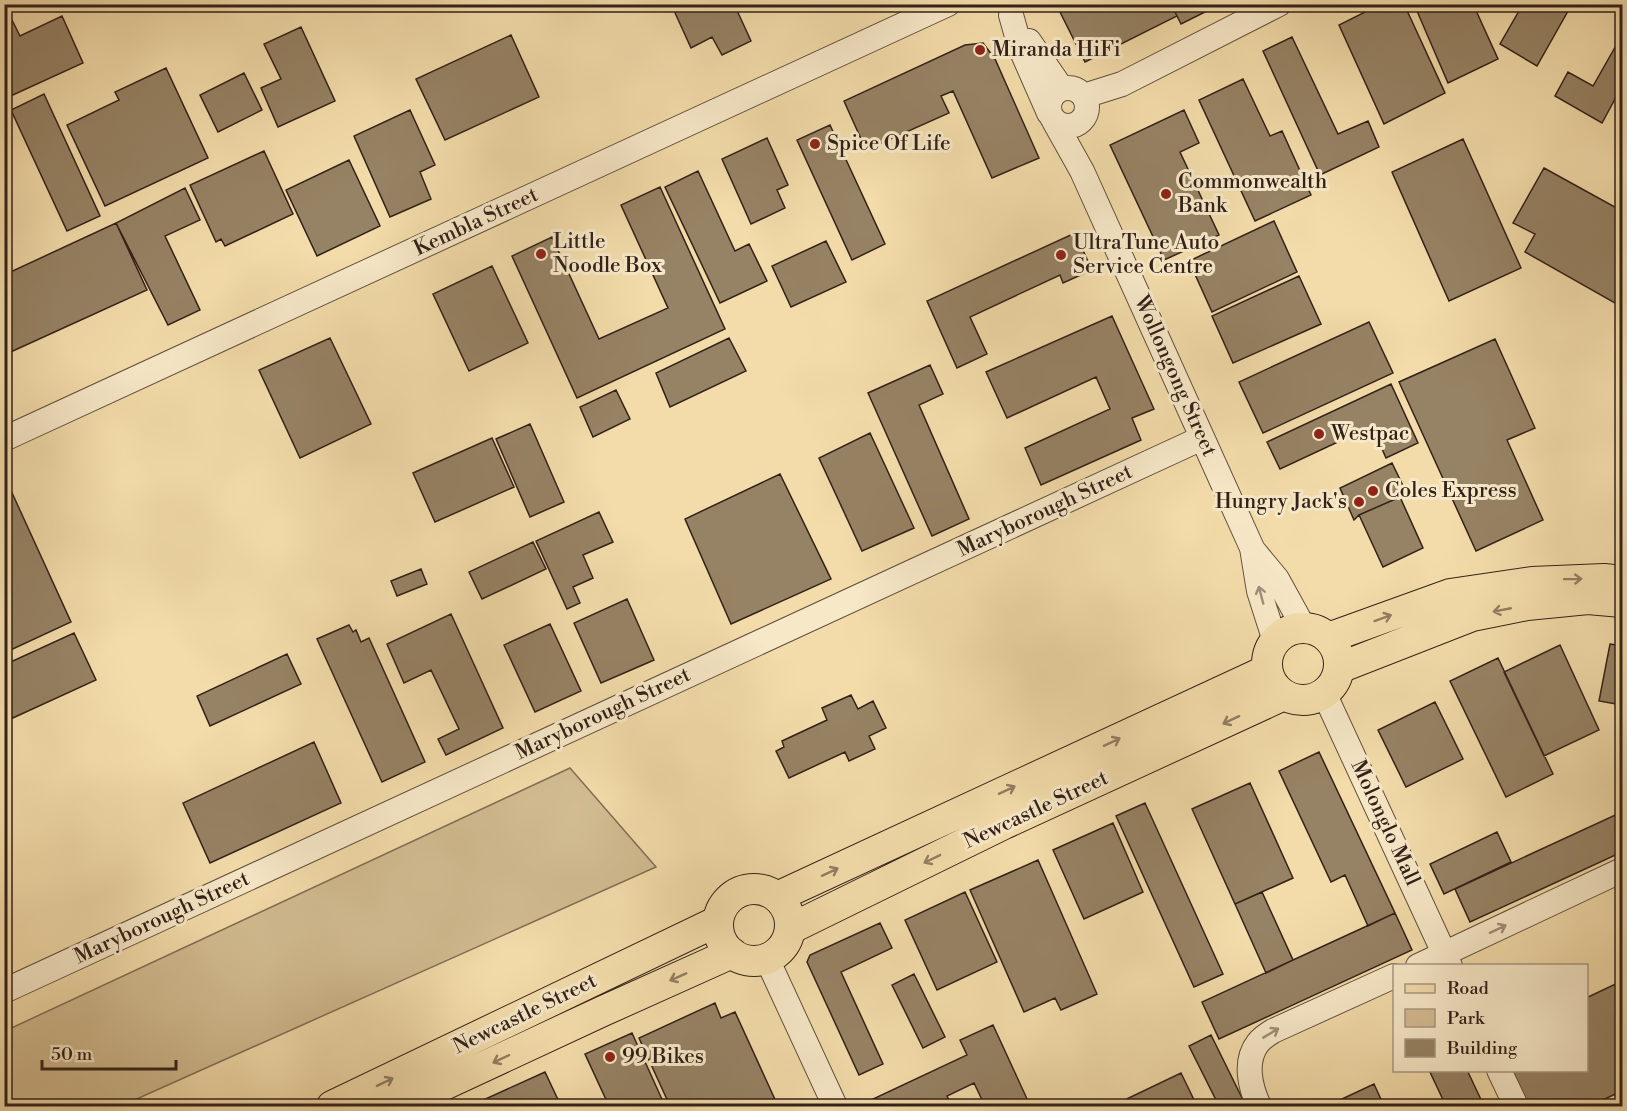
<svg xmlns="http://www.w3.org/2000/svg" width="1627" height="1111" viewBox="0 0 1627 1111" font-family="'Libre Bodoni',serif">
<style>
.green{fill:#d2bc91;stroke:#826e55;stroke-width:1.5}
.building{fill:#968264;stroke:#322119;stroke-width:1.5}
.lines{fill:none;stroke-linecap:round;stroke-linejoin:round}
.minor-casing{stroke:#62503d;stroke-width:26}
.major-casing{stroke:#322119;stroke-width:32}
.minor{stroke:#f7e8c8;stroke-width:24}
.major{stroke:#f3dcaa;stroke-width:30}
.oneway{stroke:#927e62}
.oneway2{stroke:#9e8e79}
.poi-dot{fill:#8f2418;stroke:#f7e8c8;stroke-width:2}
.labels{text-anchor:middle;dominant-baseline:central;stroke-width:6;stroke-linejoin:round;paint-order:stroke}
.poi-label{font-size:21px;fill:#322119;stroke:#f7e8c8;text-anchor:start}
.street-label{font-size:21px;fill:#322119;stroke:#f7e8c8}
</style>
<rect width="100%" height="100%" fill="#f3dcaa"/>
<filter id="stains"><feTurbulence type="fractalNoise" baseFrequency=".00333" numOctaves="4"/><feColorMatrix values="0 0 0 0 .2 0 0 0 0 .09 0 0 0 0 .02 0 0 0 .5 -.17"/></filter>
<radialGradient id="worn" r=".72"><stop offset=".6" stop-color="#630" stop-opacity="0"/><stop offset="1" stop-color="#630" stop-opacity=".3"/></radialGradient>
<path class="green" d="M570 768 656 867 121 1106H5V1031Z"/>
<path class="building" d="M4 4 20 36 62 16 83 63 4 99Z
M671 4H734L751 41 722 55 712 37 691 48Z
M1056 4H1171L1177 16 1085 62Z
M1171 4H1221L1181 24Z
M1381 4H1404L1445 93 1384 124 1339 25Z
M1414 4H1473L1498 59 1448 83Z
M1523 4H1572L1537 66 1500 44Z
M1611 4H1622V14L1610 7Z
M301 27 335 101 278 127 261 88 281 79 264 44Z
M511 35 539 97 445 140 416 79Z
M1622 35V86L1602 123 1555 96 1568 72 1593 86Z
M1292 37 1338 134 1368 121 1379 147 1320 175 1263 51Z
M983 43 995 59 1039 158 992 178 953 91 941 96 949 113 866 150 844 101 965 45Z
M166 68 208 158 105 206 67 125 119 100 115 92Z
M244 73 262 110 218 132 200 95Z
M1243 79 1270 136 1282 131 1311 195 1255 221 1199 100Z
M44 94 100 216 67 231 11 110Z
M410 110 435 165 420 172 431 199 390 217 354 136Z
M1184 110 1199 143 1180 152 1219 235 1164 260 1110 145Z
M830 125 885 244 852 260 797 140Z
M767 138 788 185 777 190 785 208 751 224 722 159Z
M1463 139 1521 268 1449 301 1392 172Z
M264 151 293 214 225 246 221 239 216 242 190 185Z
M349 160 380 226 317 256 286 190Z
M1544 168 1622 211V307L1525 252 1535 234 1513 223Z
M698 171 735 251 749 244 767 281 720 303 665 187Z
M660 187 725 329 577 398 512 256 552 237 599 339 668 308 621 205Z
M185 188 200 220 165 236 200 310 168 325 116 223Z
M1274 221 1297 272 1212 312 1189 261Z
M116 223 147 290 4 355V275Z
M1075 233 1092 270 1063 283 1060 275 970 317 987 354 957 368 927 301Z
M826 241 846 282 791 307 772 266Z
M492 266 528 343 469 371 433 294Z
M1299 276 1321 324 1233 363 1212 316Z
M1112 316 1154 409 1132 418 1141 440 1041 485 1025 448 1110 409 1096 377 1007 418 986 372Z
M1369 322 1393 373 1263 433 1239 382Z
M330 338 371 424 300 458 259 370Z
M729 338 746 371 670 407 656 373Z
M1495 339 1535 428 1507 440 1543 520 1476 551 1399 382Z
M930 365 943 394 919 405 969 519 932 536 868 393Z
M1391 384 1418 443 1386 458 1372 426 1280 469 1267 442Z
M616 390 630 419 593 437 580 407Z
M530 424 564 502 530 517 496 439Z
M870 433 914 528 862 551 819 458Z
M492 438 514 487 435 522 413 473Z
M1392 463 1407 494 1359 515 1354 520 1340 488Z
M780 474 831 579 731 624 685 519Z
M8 484 71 622 4 653V611L11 608 4 595V486Z
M1400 497 1423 548 1383 567 1359 515Z
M599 512 613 542 583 555 593 578 573 587 580 603 567 609 536 541Z
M533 542 546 569 482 599 469 572Z
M421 569 427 584 397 596 391 581Z
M627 599 654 660 601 683 574 623Z
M451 614 503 728 446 755 438 739 459 729 431 670 404 683 387 644Z
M550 624 581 691 535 712 504 645Z
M349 625 353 632 356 630 361 642 369 638 425 762 382 782 317 639Z
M74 633 96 680 4 722V665Z
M1610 644 1622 646V705L1599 701Z
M1560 645 1599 730 1544 756 1504 672Z
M287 654 301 684 210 726 197 696Z
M1498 658 1553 774 1506 797 1450 681Z
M851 695 858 709 873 701 886 728 869 736 875 749 849 761 845 752 789 778 776 751 784 747 782 741 827 720 822 708Z
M1435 702 1463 759 1406 787 1378 730Z
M314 742 341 803 210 863 183 803Z
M1319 752 1395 913 1368 926 1345 875 1331 882 1279 771Z
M1250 783 1293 878 1235 904 1192 809Z
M1145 803 1223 974 1194 987 1116 816Z
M1622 812V852L1470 922 1455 889Z
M1113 823 1143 892 1084 919 1053 850Z
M1497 832 1511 862 1444 894 1430 864Z
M1038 860 1097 994 1061 1010 1055 998 1024 1012 970 890Z
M965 892 997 962 937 990 905 920Z
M1262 892 1293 960 1266 973 1235 904Z
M1395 913 1412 950 1219 1039 1202 1002Z
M880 923 892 948 841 972 883 1064 859 1075 807 962 810 955Z
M914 974 945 1037 923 1048 892 985Z
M1622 981V1091L1590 1106H1529L1512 1070H1586V998Z
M715 1003 721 1018 735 1012 778 1106H670L639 1038Z
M993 1025 1028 1101 1016 1106H985L974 1083 947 1096 952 1106H877L873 1099 967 1055 960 1040Z
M632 1033 665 1106H609L585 1054Z
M1211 1035 1246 1106H1219L1189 1046Z
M1429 1070H1467L1484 1106H1446Z
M545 1072 561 1106H486L483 1100Z
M1181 1073 1197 1106H1112Z
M1374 1084 1384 1106H1327Z"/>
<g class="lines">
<g class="minor-casing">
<path id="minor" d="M1011 15 1020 47 1049 113
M1029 41 1062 89
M1049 107a19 19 0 1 1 38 0a19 19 0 1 1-38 0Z
M1084 96 1122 84 1279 4
M1054 121 1082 171 1252 548 1259 591 1275 641
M4 439 948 4
M1253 550 1277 579 1304 628
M1324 693 1450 966
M767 959 835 1106
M1418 966 1622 870
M4 991 1202 438
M1499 1070 1516 1106
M1259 1106C1250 1087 1244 1061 1258 1043 1262 1038 1268 1034 1273 1031L1394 976"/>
</g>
<g class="major-casing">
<path id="major" d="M1267 664a36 36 0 1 1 72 0a36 36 0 1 1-72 0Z
M1328 638 1450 594 1532 582 1604 579 1622 581
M1339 668 1472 616 1527 605 1588 599 1622 602
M718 925a36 36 0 1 1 72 0a36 36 0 1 1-72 0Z
M777 897 1267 670
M790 929 1004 824 1284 695
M332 1106 718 921
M394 1106 444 1085 603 1011 732 953"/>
</g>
<use href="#minor" class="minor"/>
<use href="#major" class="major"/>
</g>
<defs><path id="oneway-shaft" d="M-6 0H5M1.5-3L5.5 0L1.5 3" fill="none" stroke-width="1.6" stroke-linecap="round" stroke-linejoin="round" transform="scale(1.5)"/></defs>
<g class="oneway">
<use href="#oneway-shaft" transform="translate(1573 579) rotate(-1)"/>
<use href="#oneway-shaft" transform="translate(1502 610) rotate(169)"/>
<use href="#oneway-shaft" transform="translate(1383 618) rotate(-20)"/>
<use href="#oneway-shaft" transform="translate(1231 720) rotate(155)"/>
<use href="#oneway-shaft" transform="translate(1112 742) rotate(-25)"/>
<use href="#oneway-shaft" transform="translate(1007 790) rotate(-25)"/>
<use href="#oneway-shaft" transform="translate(932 859) rotate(154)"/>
<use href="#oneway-shaft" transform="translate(830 872) rotate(-25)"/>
<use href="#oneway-shaft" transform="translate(678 977) rotate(156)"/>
<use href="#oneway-shaft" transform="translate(501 1059) rotate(155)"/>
<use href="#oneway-shaft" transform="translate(385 1082) rotate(-26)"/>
</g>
<g class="oneway2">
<use href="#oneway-shaft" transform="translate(1261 595) rotate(-105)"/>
<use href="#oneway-shaft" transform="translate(1498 929) rotate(-25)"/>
<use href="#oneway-shaft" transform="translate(1271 1033) rotate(-31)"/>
</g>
<g class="poi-dot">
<circle cx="980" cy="50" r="6"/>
<circle cx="815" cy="144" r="6"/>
<circle cx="1166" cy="194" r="6"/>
<circle cx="541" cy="254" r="6"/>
<circle cx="1061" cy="255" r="6"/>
<circle cx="1319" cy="434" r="6"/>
<circle cx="1373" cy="491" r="6"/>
<circle cx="1359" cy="502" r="6"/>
<circle cx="610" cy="1057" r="6"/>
</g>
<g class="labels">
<g class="poi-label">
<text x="992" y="50">Miranda HiFi</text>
<text x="827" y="144">Spice Of Life</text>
<text x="1178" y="182">Commonwealth<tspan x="1178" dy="24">Bank</tspan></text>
<text x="553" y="242">Little<tspan x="553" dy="24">Noodle Box</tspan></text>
<text x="1073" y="243">UltraTune Auto<tspan x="1073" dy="24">Service Centre</tspan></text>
<text x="1331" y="434">Westpac</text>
<text x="1385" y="491">Coles Express</text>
<text x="1347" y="502" text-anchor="end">Hungry Jack's</text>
<text x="622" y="1057">99 Bikes</text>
</g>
<g class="street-label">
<text transform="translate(476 222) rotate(-25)">Kembla Street</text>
<text transform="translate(1175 376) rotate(66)">Wollongong Street</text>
<text transform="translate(1045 511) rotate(-25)">Maryborough Street</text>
<text transform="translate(603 714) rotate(-25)">Maryborough Street</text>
<text transform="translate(1036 810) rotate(-25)">Newcastle Street</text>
<text transform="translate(1385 823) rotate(65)">Molonglo Mall</text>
<text transform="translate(162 918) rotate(-25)">Maryborough Street</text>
<text transform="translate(525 1014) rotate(-26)">Newcastle Street</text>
</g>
</g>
<rect width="1627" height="1111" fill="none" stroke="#f3dcaa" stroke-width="24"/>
<rect x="6" y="6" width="1615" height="1099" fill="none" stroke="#322119" stroke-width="3"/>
<rect x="12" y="12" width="1603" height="1087" fill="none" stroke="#322119" stroke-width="1.5"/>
<rect x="1393" y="964" width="195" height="108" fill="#f7e8c8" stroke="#a89882" stroke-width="1.5"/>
<rect x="1405" y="984" width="30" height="9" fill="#f3dcaa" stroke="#a89882" stroke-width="1.5"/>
<text x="1447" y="994" font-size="18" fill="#322119">Road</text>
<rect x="1405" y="1009" width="30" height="18" fill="#d2bc91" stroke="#a89882" stroke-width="1.5"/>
<text x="1447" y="1024" font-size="18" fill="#322119">Park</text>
<rect x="1405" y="1039" width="30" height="18" fill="#968264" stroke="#a89882" stroke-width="1.5"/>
<text x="1447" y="1054" font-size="18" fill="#322119">Building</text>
<path d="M42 1060v9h134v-9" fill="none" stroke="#322119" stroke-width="3"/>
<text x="51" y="1060" font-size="18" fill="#322119" stroke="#f7e8c8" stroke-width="4.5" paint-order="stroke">50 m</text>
<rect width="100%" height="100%" filter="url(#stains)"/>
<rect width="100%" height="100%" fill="url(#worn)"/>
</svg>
